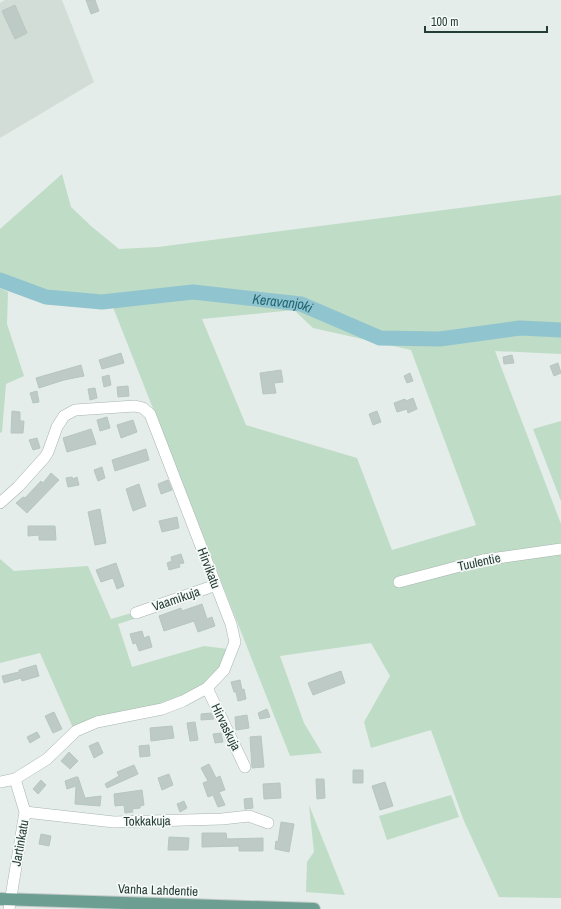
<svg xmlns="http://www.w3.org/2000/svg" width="561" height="909" viewBox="0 0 561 909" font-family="'Archivo Narrow',sans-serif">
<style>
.built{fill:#d3ddd8}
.green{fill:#bfdcc7;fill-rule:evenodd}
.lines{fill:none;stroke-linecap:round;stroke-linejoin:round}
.river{stroke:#90c4ce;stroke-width:15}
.building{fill:#bdcac5;stroke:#b7c6c0}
.minor-casing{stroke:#a7b5b0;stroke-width:12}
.major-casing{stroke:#c2c9c7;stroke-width:14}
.minor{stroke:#fff;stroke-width:11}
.major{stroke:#6c9f92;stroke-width:12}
.labels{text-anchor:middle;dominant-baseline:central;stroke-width:3.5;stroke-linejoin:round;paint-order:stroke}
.street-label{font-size:13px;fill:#253d37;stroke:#f5f9f7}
.water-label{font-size:14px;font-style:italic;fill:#226776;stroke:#f5f9f7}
</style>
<rect width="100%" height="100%" fill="#e4ede9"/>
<path class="built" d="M5 0H62L94 82 0 138V3Z"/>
<path class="green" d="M62 174 71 207 91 226 119 249 158 247 561 195V354L495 351 561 524V898L499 897 464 821 431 730 371 748 364 722 390 676 371 643 280 656 304 723 322 753 290 756 109 297 49 291 0 275V229ZM294 310 313 328 411 350 476 525 392 550 357 458 246 425 202 319Z
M0 288 8 292 7 324 24 376 6 384 2 432 0 433Z
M561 421V501L533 429Z
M0 559 14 571 88 566 111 619 135 612 137 618 118 624 132 667 204 646 228 649 220 668 204 685 180 698 148 708 73 728 40 653 0 663Z
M451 795 459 817 387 840 379 816Z
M309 805 345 895 306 892 307 862 314 852Z"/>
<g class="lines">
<path class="river" id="s1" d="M0 280 46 297 102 302 193 292 301 304 380 338 440 339 520 328 561 330"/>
</g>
<path class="building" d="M86 0H95L99 11 91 14Z
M15 5 27 33 15 39 2 11Z
M121 353 124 363 102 369 99 360Z
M512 355 514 363 504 364 503 357Z
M558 363 561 373 554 376 550 366Z
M81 365 84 376 64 380 39 388 36 378Z
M281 370 283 382 274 383 276 393 263 394 260 373Z
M410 373 413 381 407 383 404 376Z
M109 375 111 385 104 387 102 377Z
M128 386 129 396 118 397 117 387Z
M95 388 97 398 90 400 88 389Z
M37 391 39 402 33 403 30 393Z
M413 398 417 409 408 413 407 409 397 412 394 403 405 399 406 401Z
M12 411 20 412V421H24L23 433H11Z
M377 411 381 422 373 425 369 414Z
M107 417 110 428 100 431 97 420Z
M133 420 137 432 121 438 117 425Z
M91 429 96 444 67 452 63 438Z
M37 438 40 448 33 450 29 440Z
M146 449 149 460 115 471 112 460Z
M102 467 105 478 98 481 94 470Z
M51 473 59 480 27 513 16 503 23 497 25 498 41 481 43 483Z
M72 477 73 479 77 477 79 485 68 487 66 478Z
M168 480 172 490 161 494 158 484Z
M139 484 146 506 133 511 126 489Z
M100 509 106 543 95 545 88 512Z
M177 517 179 528 162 532 159 521Z
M28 526H55L56 540H39V535L28 536Z
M181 554 184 563 179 564 180 567 169 570 167 563 172 561 171 557Z
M116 563 124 586 117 589 113 578 101 582 96 570Z
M202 604 207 619 212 617 215 626 198 632 194 621 164 631 159 616 181 608 182 611Z
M142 631 144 638 149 636 152 647 139 651 136 643 133 644 130 634Z
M36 665 39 676 22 681 21 678 4 683 2 676 19 672V670Z
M341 671 345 683 313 695 308 683Z
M240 680 242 690 244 689 246 699 238 701 236 692H234L231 682Z
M267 709 270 717 260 719 258 713Z
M54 712 62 729 53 733 45 716Z
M211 713 214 719 201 720V714Z
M247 715 249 728 236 730 235 717Z
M195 722 198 740 190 741 187 723Z
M172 726 174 738 151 741 150 728Z
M37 732 40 737 30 743 27 737Z
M221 733 223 742 215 743 213 734Z
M261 736 264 767 252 768 250 737Z
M98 742 103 753 94 758 89 746Z
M149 745 150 756 140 757 139 746Z
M69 752 78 761 70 769 61 761Z
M209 764 216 778 220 776 225 790 219 792 225 805 218 807 213 795 208 797 203 783 208 781 201 768Z
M134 765 138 774 107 788 105 784 119 776 117 772Z
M353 770H363V783H353Z
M169 774 173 785 162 790 158 778Z
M76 777H78L85 798 101 796 100 806 75 804 76 786 67 789 65 781Z
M316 779H324L325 798 317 799Z
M41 780 46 785 38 794 33 789Z
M385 782 393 806 380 810 372 786Z
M280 783 281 798 264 799 263 784Z
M142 790 144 805 140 806V808L132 809 133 812 125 813 124 805 115 806 114 794Z
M252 798 253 808 245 809 244 799Z
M184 801 187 808 180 812 177 804Z
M281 822 294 824 289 852 275 849 276 841 278 842Z
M202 833H226L227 839 263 838V851H239V846L202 847Z
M41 834 51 836 49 846 39 844Z
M169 837 189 838 188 850H168Z"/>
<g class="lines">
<g class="minor-casing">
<path id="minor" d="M0 503 18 487 45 457 48 452 57 427 64 416 75 410 135 406 143 408 150 414 231 624 235 642 224 670 207 688 183 701 162 709 97 722 76 731 47 759 15 779 0 782
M399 582 483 560 561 549
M136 613 216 585
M207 688 245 767
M25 812 114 822 222 819 249 816 268 823
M9 909 25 812 15 779"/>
</g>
<g class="major-casing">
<path id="major" d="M0 899 314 909"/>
</g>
<use href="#minor" class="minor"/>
<use href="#major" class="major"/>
</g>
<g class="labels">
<g class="street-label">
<text transform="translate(479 562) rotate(-12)">Tuulentie</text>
<text transform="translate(209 568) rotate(69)">Hirvikatu</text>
<text transform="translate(176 599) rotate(-19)">Vaamikuja</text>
<text transform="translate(226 727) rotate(64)">Hirvaskuja</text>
<text transform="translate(147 821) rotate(-1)">Tokkakuja</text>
<text transform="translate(20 843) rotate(-80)">Jartinkatu</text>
<text transform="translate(158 890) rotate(2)">Vanha Lahdentie</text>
</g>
<g class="water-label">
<text stroke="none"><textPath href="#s1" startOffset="287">Keravanjoki</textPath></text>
</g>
</g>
<path d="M425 26v6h122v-6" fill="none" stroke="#253d37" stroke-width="2"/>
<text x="431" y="26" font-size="12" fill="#253d37" stroke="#f5f9f7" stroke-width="3" paint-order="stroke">100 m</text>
</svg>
